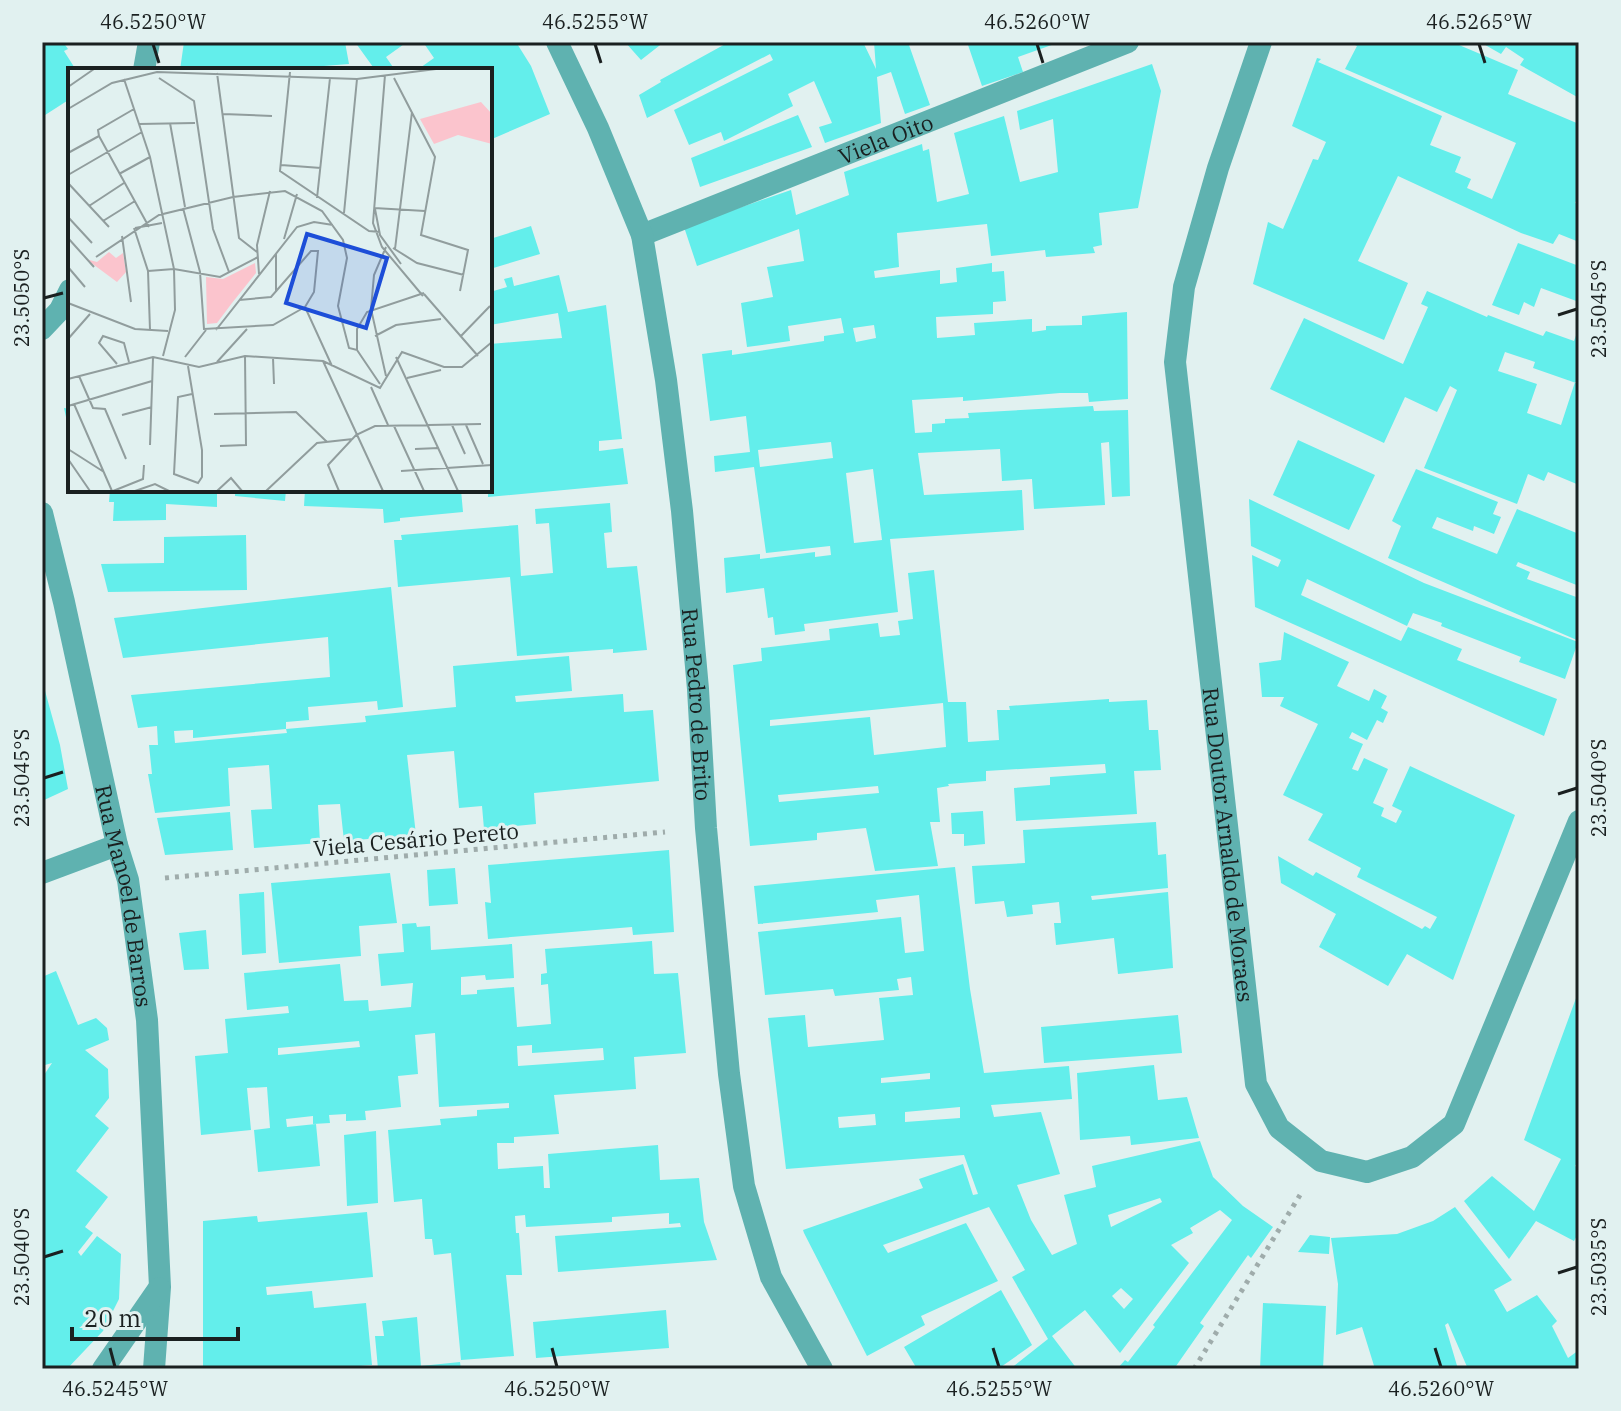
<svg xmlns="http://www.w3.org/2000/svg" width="1621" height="1411" viewBox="0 0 1621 1411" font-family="'IBM Plex Serif',serif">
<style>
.building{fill:#63eeeb;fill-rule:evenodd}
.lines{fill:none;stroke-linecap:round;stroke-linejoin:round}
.path{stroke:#9facab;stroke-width:5;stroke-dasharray:4 6;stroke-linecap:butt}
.pedestrian{stroke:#5fb2b0;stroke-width:22}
.minor{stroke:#5fb2b0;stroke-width:22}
.ticks{fill:none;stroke:#1a2020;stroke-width:3}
.labels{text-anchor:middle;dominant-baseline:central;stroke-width:6;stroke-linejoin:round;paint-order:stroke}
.street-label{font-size:22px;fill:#1a2020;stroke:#e1f1f0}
.inset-road{fill:none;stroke:#919d9d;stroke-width:2}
.view{fill:#1d4ed8;fill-opacity:0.15;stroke:#1d4ed8;stroke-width:4}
.inset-edge{fill:none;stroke:#1a2020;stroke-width:4}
.neatline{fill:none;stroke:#1a2020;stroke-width:3}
.ticks-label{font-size:20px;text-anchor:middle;fill:#1a2020}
</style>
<rect width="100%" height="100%" fill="#e1f1f0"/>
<path class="building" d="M42 42H63L68 49 64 51 76 70H70V99L42 117Z
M184 42H345L349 64 324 66V70H180Z
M355 42H407L386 57 395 70H369L373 67Z
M423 42H516L531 66 550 114 492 139 490 134V70H417L434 58Z
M625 42H664L641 60Z
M729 42H863L876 69 874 42H913L909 45 930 105 905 114 891 72 877 77 881 123 825 143 819 127 832 123 814 81 788 94 793 106 724 141 721 132 689 145 674 110 773 60 770 54 647 118 639 95 661 82 660 80Z
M967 42H1060L1018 57 1023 72 982 86Z
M1349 42H1452L1518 70 1508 94 1579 124V196L1575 203 1579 204V242L1559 234 1553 244 1521 233 1398 176 1358 261 1408 283 1384 340 1253 284 1268 222 1283 229 1313 159 1318 160 1326 142 1292 126 1317 58 1321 59 1318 62 1442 116 1430 145 1461 157 1455 172 1471 179 1467 188 1492 199 1516 143 1345 69 1357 46Z
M1480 42H1579V98L1520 65 1524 59 1506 47 1501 54Z
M1152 64 1161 91 1138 208 1099 213 1102 245 1093 247 1095 253 1046 257 1045 250 991 256 987 224 897 233 899 267 874 271 875 278 940 270V284L957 282 956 268 992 263V272L1004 271 1006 301 993 302V314L936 317 937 338 975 335 974 323 1032 319V332L1046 330V326L1082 325V316L1127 312 1128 399 1089 402 1088 393H1060L963 401V397L912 400 915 433 932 432V424L945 423V419L969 418 968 413 1093 406 1094 411 1128 410 1130 496 1112 497 1109 442 1101 443 1105 505 1034 509 1032 479 1002 481 1000 449 918 453 924 495 1022 490 1024 530 890 539 898 612 804 624 805 631 775 635 773 617 768 618 764 588 726 593 724 558 760 554V559L815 552V557L831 555 830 546 766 553 754 467 715 472 714 456 750 452 746 416 710 421 702 354 732 350V355L824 341V336L844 333 841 318 788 326 790 341 747 347 741 303 773 297 767 267 804 261 799 229 697 266 684 227 791 190 796 215 849 195 844 172 922 144 923 151 929 149 937 202 969 194 954 133 1004 116 1020 182 1058 172 1053 119 1020 130 1017 111ZM874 325 876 338 856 342 853 328ZM831 442 833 458 760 467 758 450ZM873 469 882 540 854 543 846 473Z
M798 115 812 147 700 187 691 158Z
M531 226 540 254 490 269V239Z
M1518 243 1579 266V302L1541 288 1534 307 1524 302 1519 315 1492 305Z
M559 275 568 312 606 305 622 439 599 441V451L623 448 628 484 488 497 490 344 562 338 558 313 490 325V292L507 287 504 279 512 277 514 286Z
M1427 291 1487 317 1488 315 1543 336 1546 331 1574 341 1579 327V374L1576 383 1533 368 1535 362 1505 352 1498 371 1537 384 1527 413 1561 425 1575 382 1579 384V485L1548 472 1544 481 1528 474 1517 504 1424 468 1457 390 1450 386 1437 412 1405 397 1384 443 1270 389 1304 318 1403 364 1428 307 1421 304Z
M64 408 70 409V430L69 431Z
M1298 440 1375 475 1349 530 1273 495Z
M1416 469 1498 502 1493 514 1501 517 1494 534 1474 526 1473 531 1437 517 1432 528 1497 554 1517 509 1579 534V586L1518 562 1516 566 1530 572 1527 579 1579 598V641L1388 558 1401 526 1392 521Z
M110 490H217V507L166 504V520L113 521 114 502H109Z
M235 490H286L285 501 235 496Z
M305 490H461L463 512 400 518V521L384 523 383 509 304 506Z
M1249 499 1424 583 1578 642 1565 679 1519 662 1521 657 1441 626 1442 623 1413 613 1407 626 1307 579 1301 595 1401 641 1408 627 1462 649 1457 660 1557 699 1544 736 1255 607 1252 555 1278 567 1281 560 1251 546Z
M610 503 612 532 604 533 607 568 637 566 647 650 613 653V649L517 656 510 577 398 587 394 540H402L401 535 518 525 521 576 553 573 549 523 536 524 535 509Z
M246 535 247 590 108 592 101 564 164 563V537Z
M934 570 948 702H966L968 742 999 740 997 710H1010L1009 706 1109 699V702L1147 700 1149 730H1158L1161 770 1134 771 1137 814 1016 821 1014 788 1050 785V777L1106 773 1105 764 986 771V781L948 784 949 786 937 788 940 822H930L938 866 875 871 866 828 817 833V840L750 846 733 665 762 661 761 648 830 640 829 629 878 623 880 637 900 635 898 621 913 619 908 573ZM943 703 946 747 874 755 870 717 770 726V720ZM878 786 879 793 779 802 778 795Z
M391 587 403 707 378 710 377 701 308 707 309 720 286 722V729L193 738V730L174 731 175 743 287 733 286 729 366 722 365 716 456 707 453 666 569 656 572 691 515 696 516 702 623 694 624 712 653 710 659 781 534 793 536 824 484 829 482 806 459 808 454 751 407 755 416 835 344 841 340 804 318 805 320 843 254 848 251 810 272 809 269 765 228 768 230 806 155 813 148 774H152L149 745H158L157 726 138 728 131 695 330 677 328 637 123 658 114 618Z
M1284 632 1349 662 1337 686 1369 701 1374 689 1387 696 1381 708 1388 712 1383 723 1377 720 1367 740 1352 732 1349 738 1363 744 1352 769 1358 771 1364 758 1388 769 1373 803 1384 808 1381 816 1396 823 1402 811 1392 806 1410 766 1515 815 1453 980 1407 954 1388 986 1319 947 1336 914 1281 883 1278 856 1313 876 1316 872 1422 929 1425 926 1430 929 1437 917 1357 877 1361 868 1308 840 1323 814 1283 795 1318 724 1280 706 1284 697H1262L1259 663 1281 660Z
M42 680 60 745 68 789 42 801Z
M983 811 985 844 964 846V834H952L951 813Z
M230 812 233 850 165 855 157 818Z
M1156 822 1158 855 1166 854 1168 888 1091 896 1092 900 1168 892 1173 968 1118 974 1114 938 1056 945 1054 923H1061L1059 902 1032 905 1033 914 1007 917 1004 901 975 904 972 866 1025 863 1023 830Z
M669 850 674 932 633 935 632 927 488 939 485 902 491 903 488 865Z
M955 867 970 989 984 1073 1069 1066 1072 1099 991 1105 994 1117 1041 1112 1060 1174 1017 1185 1031 1220 1052 1255 1077 1244 1064 1195 1096 1187 1092 1166 1200 1141 1213 1177 1243 1206 1273 1227 1251 1258 1248 1255 1200 1323 1204 1326 1174 1369H1117L1125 1360 1128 1362 1155 1327 1153 1325 1232 1220 1220 1210 1190 1228 1193 1233 1171 1245 1189 1263 1120 1353 1085 1310 1052 1336 1077 1369H1010L1048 1339 1012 1277 1025 1270 989 1207 883 1245 888 1253 966 1223 998 1281 921 1316 925 1325 867 1356 804 1233 803 1230 923 1188 919 1179 963 1164 973 1195 978 1194 964 1155 786 1169 768 1018 805 1015 808 1047 884 1040 879 998 913 995 911 977 897 979 899 990 835 996 833 989 765 995 758 932 901 917 905 953 924 951 919 895 876 900 878 912 758 924 754 886ZM930 1073V1079L881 1083V1078ZM960 1107V1118L905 1122V1112ZM875 1114 876 1125 839 1128 838 1117ZM1160 1198 1162 1202 1111 1227 1108 1215ZM1121 1288 1133 1299 1124 1309 1112 1296Z
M455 868 458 904 429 906 427 870Z
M390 873 397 923 359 926 361 956 279 963 271 883Z
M264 892 266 953 242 955 239 894Z
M416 923 417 927 430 926 431 950 512 944 514 978 486 980 485 975 461 977V995L477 994V990L514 987 517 1027 551 1024 548 984 541 985V974L547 973 545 949 652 941 654 974 678 973 686 1053 634 1057 636 1089 554 1095 559 1134 514 1137V1143H497L498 1169 543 1166 544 1188H550L548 1154 658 1145 660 1180 699 1178 704 1222 717 1260 558 1272 555 1236 681 1227 680 1223 669 1224V1213L612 1217V1222L526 1227 525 1215 515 1216 516 1233H519L522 1275H506L514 1356 461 1360 451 1253 434 1255 432 1239H425L422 1199 394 1202 388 1130 441 1125 440 1119 477 1116V1110L509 1108V1103L439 1107 435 1033 415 1035 418 1074 398 1076 401 1107 365 1111 366 1120 346 1121V1114L329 1115 330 1123 313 1124V1116L286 1119 287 1127 316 1124 320 1166 258 1172 254 1130 270 1128 267 1087 247 1088 251 1130 201 1135 195 1056 228 1053 225 1019 289 1013 288 1006 247 1010 244 973 340 964 344 1001 368 1000 369 1011 411 1007 413 983 381 986 378 954 404 952 402 924ZM359 1041 360 1047 278 1055V1048ZM532 1045V1053L603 1048 604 1060 518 1066 517 1046Z
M206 930 209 969 184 970 179 933Z
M56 971 78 1025 96 1018 107 1028 109 1040 85 1050 108 1069 109 1098 95 1116 109 1128 76 1171 108 1197 85 1227 93 1233 78 1252 81 1256 97 1236 121 1254 119 1299 103 1331 67 1369H42V1078L52 1063 45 1065 42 1057V977Z
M1579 990V1160L1575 1166 1579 1168V1232L1574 1241 1536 1221 1509 1259 1464 1201 1492 1176 1534 1211 1561 1159 1524 1140Z
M1178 1015 1182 1053 1044 1063 1041 1027Z
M1154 1065 1158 1100 1187 1097 1199 1138 1131 1145 1130 1136 1080 1140 1077 1073Z
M376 1131 378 1203 347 1206 344 1135Z
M1455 1207 1512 1280 1494 1290 1507 1312 1537 1295 1557 1321 1552 1326 1568 1358 1579 1350V1369H1468L1448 1323 1445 1325 1458 1369H1375L1362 1327 1336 1335 1338 1284 1331 1238 1397 1234 1433 1221Z
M367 1212 373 1277 266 1287 267 1295 312 1291 314 1308 366 1303 372 1365 322 1369H203V1221L257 1216 258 1222Z
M1310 1235 1330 1237 1329 1254 1298 1252Z
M1001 1290 1032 1345 998 1369H917L904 1347Z
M1263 1303 1326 1306 1323 1369H1260Z
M666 1310 669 1348 536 1358 533 1322Z
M417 1317 421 1366 460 1362 461 1369H378L375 1336H384L382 1321Z"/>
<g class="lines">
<path class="path" d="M165 878 665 832
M1194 1369 1300 1195"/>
<path class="pedestrian" id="s1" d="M642 235 1128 42"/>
<g class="minor">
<path id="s2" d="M557 42 598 128 642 235 666 380 682 511 698 689 706 828 729 1074 744 1186 771 1277 822 1369"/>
<path id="s3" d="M1261 42 1218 168 1184 287 1175 362 1256 1084 1279 1128 1321 1161 1367 1172 1412 1157 1454 1124 1579 821"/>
<path d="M144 70 149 42"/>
<path d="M42 329 60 310 70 290"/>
<path id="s4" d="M42 513 64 602 117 845 128 880 147 1020 160 1287 154 1369"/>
<path d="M42 873 117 845"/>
<path d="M103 1369 159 1288"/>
</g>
</g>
<path class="ticks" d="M153 44 159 63M595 44 601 63M1037 44 1043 63M1479 44 1485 63M44 298 63 293M1558 315 1577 309M44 778 63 772M1558 794 1577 788M44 1257 63 1251M1558 1273 1577 1267M110 1348 115 1367M552 1348 557 1367M993 1348 999 1367M1435 1348 1441 1367"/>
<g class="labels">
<g class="street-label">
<text stroke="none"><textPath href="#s1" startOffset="262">Viela Oito</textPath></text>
<text stroke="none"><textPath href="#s2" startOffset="684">Rua Pedro de Brito</textPath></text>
<text transform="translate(416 839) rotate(-5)">Viela Cesário Pereto</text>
<text stroke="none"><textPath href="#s3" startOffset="818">Rua Doutor Arnaldo de Moraes</textPath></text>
<text stroke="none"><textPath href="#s4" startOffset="392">Rua Manoel de Barros</textPath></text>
</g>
</g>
<g transform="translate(68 68)">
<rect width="424" height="424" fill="#e1f1f0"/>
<path d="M413 34 424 46V76L390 67 366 76 352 51ZM41 184 48 190 55 185 58 204 49 214 18 191 29 194ZM187 195 188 205 164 235 149 255 139 256 138 209 155 211Z" fill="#fbc4cd"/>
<path class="inset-road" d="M222 4 212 103 301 163 312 164M149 5 171 170 189 184M317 7 305 155 314 179 355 228M91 10 126 33 145 161 161 204M326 10 367 89 353 167 400 182 392 223M56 11 82 89 106 201 107 242 95 288M0 19 26 1M0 41 44 15 89 4 289 11 368 1M155 46 204 48M102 55 117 139M71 56 127 55M31 68 81 159M31 68 30 62 66 41M0 85 31 68M213 97 253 100M51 106 82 89M0 107 74 64M0 115 41 159M249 130 262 10M21 138 56 115M115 140 132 204 136 261 205 257 237 239M306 140 357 143M307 141 312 167 333 196M276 145 289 11M0 149 24 175M35 153 67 133M66 160 80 203 82 262M67 160 94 155M54 168 63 234M0 170 26 199M216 171 229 126M325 180 349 195 396 207M327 181 344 44M208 186V224M28 189 91 147 165 129 217 123 254 143 275 172 279 190 270 238 281 280 289 282V261L299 244 356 225M0 199 17 219M80 203 106 201 152 209 190 189M191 206 189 177 202 123M356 226 410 288M171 232 203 229 243 183H250L246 224 237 239 264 298M0 235 67 261 100 263M148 262 229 159 246 154 265 157M307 268 328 257 373 251M392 269 422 238M0 271 22 246M289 282 312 316M117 289 138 262M328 289 390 423M205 290 206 316M255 293 315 423M149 294 179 261M49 296 31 275 35 268 56 275 61 294M120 298 134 382V409L130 415 106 406 110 329 124 326M11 308 25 340 37 341 58 391M318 308 303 241 306 207 318 179M339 310 373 302M0 311 85 289 131 299 177 288 255 293 312 320 334 284 376 299H394L424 274M303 319 320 357M6 336 44 423M0 338 84 313M146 346 228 344 259 374M54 347 84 339M384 357 397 386M398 357 415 396M326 358 356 423M82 377 85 290M152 378 178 377 177 288M0 381 36 404M347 381 371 380M0 391 22 423M333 403 424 397M45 423 75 411 76 397M67 423 87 416 101 423M149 423 163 410 174 423M198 423 249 375 285 371M271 423 260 397 288 367 307 358 413 356"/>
<path class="view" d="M239 166 319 190 298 260 218 235Z"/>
<rect width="424" height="424" class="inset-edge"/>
</g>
<rect width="1621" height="1411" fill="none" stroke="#e1f1f0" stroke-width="88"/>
<path d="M72 1327v12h166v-12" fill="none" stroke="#1a2020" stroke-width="4"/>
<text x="84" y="1327" font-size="24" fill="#1a2020" stroke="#e1f1f0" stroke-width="6" paint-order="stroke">20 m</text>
<rect x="44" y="44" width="1533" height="1323" class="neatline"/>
<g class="ticks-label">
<text x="153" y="29">46.5250°W</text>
<text x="595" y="29">46.5255°W</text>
<text x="1037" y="29">46.5260°W</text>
<text x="1479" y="29">46.5265°W</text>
<text transform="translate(22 298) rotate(-90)" y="7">23.5050°S</text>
<text transform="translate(1599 309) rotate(-90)" y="7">23.5045°S</text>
<text transform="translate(22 778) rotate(-90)" y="7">23.5045°S</text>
<text transform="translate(1599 788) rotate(-90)" y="7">23.5040°S</text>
<text transform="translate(22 1257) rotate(-90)" y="7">23.5040°S</text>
<text transform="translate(1599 1267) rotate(-90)" y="7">23.5035°S</text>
<text x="115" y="1396">46.5245°W</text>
<text x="557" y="1396">46.5250°W</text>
<text x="999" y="1396">46.5255°W</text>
<text x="1441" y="1396">46.5260°W</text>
</g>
</svg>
